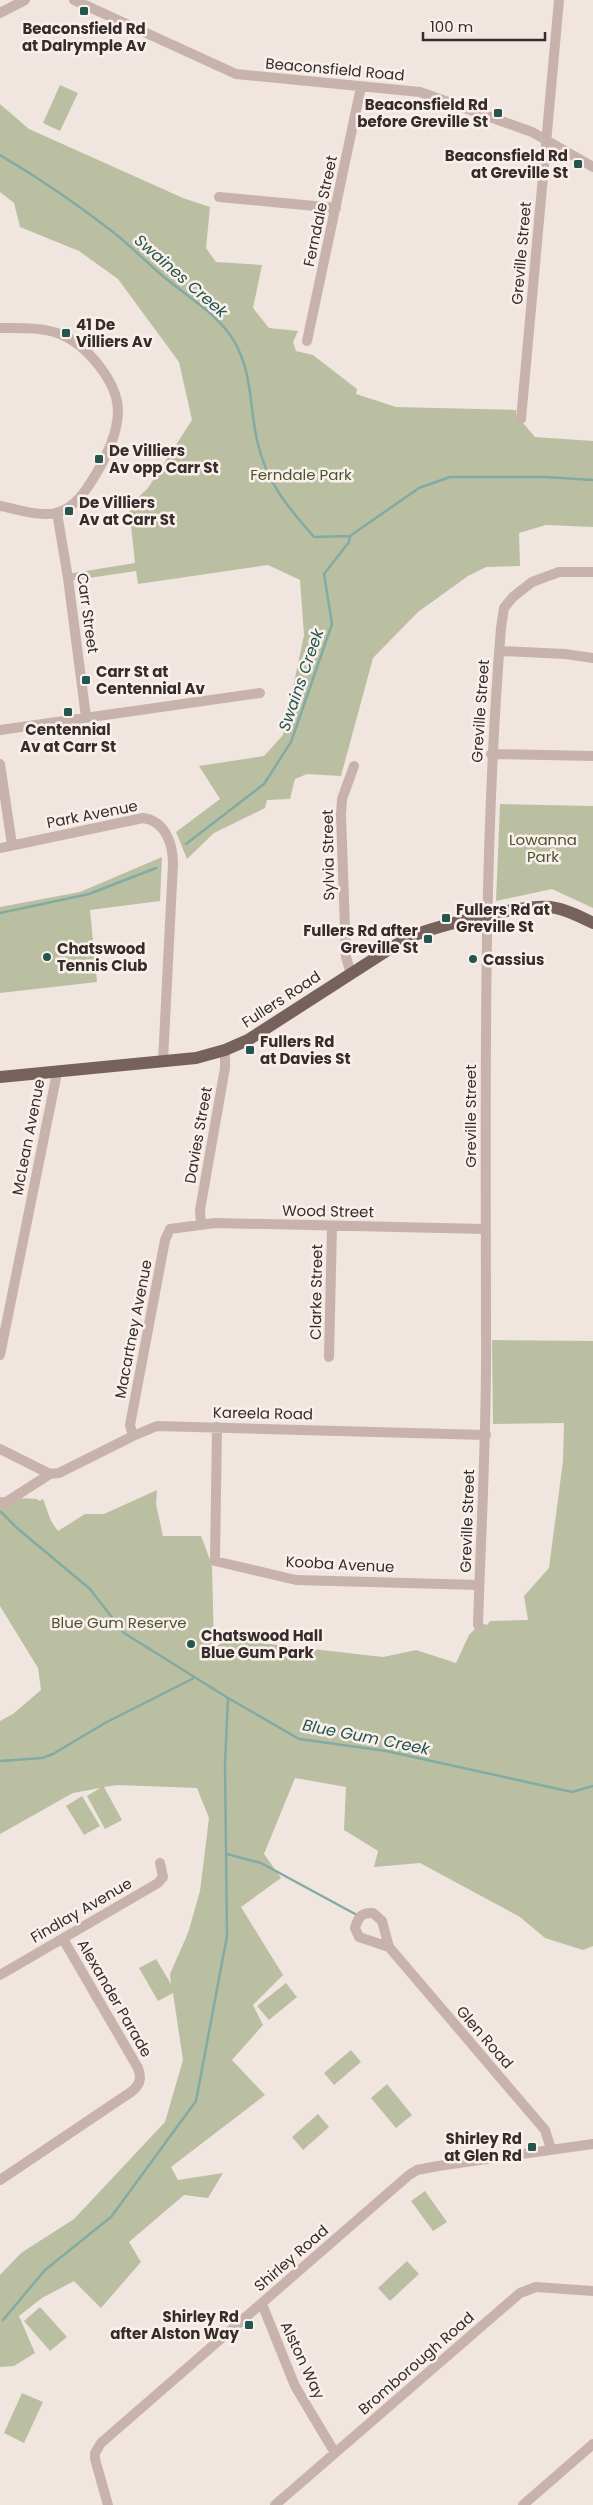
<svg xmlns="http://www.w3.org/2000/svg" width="593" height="2505" viewBox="0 0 593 2505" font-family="Poppins,sans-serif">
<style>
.green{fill:#bbbfa1}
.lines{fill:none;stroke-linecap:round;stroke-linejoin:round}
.stream{stroke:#81aba4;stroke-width:2.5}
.minor{stroke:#c8b3ac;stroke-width:10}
.primary{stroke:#77615d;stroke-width:12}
.poi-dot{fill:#24554e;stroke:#f9f0ec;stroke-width:2}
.labels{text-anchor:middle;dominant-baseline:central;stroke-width:5;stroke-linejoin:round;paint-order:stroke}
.poi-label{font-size:15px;font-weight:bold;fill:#372c2a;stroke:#f9f0ec;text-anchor:start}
.street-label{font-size:15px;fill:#372c2a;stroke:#f9f0ec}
.park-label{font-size:15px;fill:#4d5330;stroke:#f9f0ec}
.water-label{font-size:16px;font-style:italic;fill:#24554e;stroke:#f9f0ec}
</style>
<rect width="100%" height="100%" fill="#f1e5e0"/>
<path class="green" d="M60 85 78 93 60 131 43 123Z
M0 104 29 129 183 198 210 207 206 248 216 262 262 265 253 308 269 328 298 331 293 342 296 351 313 355 357 389 356 394 396 407 516 410V415L535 437 593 441V527L546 525 519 533 520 566 486 567 468 576 418 612 373 658 341 776 307 774 295 779 290 799 267 800 265 808 214 833 187 859 176 832 220 799 199 766 264 756 283 735 304 635 300 580 268 565 138 584 136 571 68 581 67 574 135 563 129 506 148 488 192 420 179 362 118 279 79 251 20 227 14 203 0 192Z
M500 804 593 806V908L552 889 496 901Z
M162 857 160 901 90 910 97 982 0 993V907L80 892Z
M492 1340 593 1341V1946L583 1950 545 1938 520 1917 420 1863 374 1867 378 1851 344 1830 346 1787 295 1778 264 1854 281 1878 241 1907 283 1975 253 2005 263 2025 232 2060 265 2095 171 2167 178 2180 223 2173 208 2198 184 2195 129 2242 141 2262 101 2308 74 2281 42 2298 19 2316 35 2353 14 2366 0 2367V2275L21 2253 74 2219 165 2122 183 2060 173 1993 158 2001 139 1968 156 1959 171 1984 170 1974 188 1933 200 1891 209 1818 197 1788 117 1785 104 1787 122 1820 105 1829 87 1796 100 1788 73 1793 0 1834V1721L13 1714 41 1690 38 1668 0 1606V1497L37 1499 39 1501 43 1499 51 1521 58 1531 85 1514H104L157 1490 156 1504 163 1536H201L212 1565 214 1649 225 1639 383 1657 416 1650 456 1663 469 1635 481 1623 487 1625 490 1621 528 1620 524 1596 549 1568 563 1461 564 1423 493 1424Z
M82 1796 100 1826 84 1835 66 1806Z
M286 1983 297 1997 269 2020 257 2006Z
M351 2050 361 2062 334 2085 324 2073Z
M387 2084 412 2115 396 2128 371 2098Z
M318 2114 329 2127 303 2150 292 2137Z
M425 2191 447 2222 433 2231 411 2201Z
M407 2261 419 2274 390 2301 378 2288Z
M40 2307 67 2337 50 2351 24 2321Z
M22 2393 43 2402 24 2443 4 2433Z"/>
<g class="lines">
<path class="stream" d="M0 155C39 178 77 204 113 232 131 246 147 263 164 277 188 297 218 314 234 341 253 374 249 405 257 440 266 482 287 506 314 537L350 536
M186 844 264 784 291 742 332 624 324 574 349 542 350 536 419 488 450 477H544L593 480
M0 913 89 894 156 868
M0 1511 17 1528 90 1589 124 1633 228 1698 299 1739 386 1751 572 1792 593 1786
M0 1761 42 1758 53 1754 105 1723 194 1678
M227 1854 261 1863 357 1915
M3 2320 45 2270 111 2217 196 2101 227 1936 225 1763 228 1698"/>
<path class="minor" d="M74 0 236 74 420 92 532 132 593 167
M0 13 25 0
M219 197 336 208
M0 328C20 328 41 327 60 334 86 344 117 381 118 410 118 433 107 455 96 474 87 489 75 509 56 513 40 517 17 509 0 506
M307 341 361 87
M521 419 559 0
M57 513 68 578 86 717
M500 651 565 654 593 658
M0 730 260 693
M491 754 593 756
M0 764 12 845
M0 848 143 818C166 821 173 845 173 864L163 1061
M351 974 346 957 341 815 342 799 354 766
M201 1224 200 1210 225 1068V1050
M0 1355 57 1073
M329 1357 332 1227
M217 1427 215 1561 296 1580 479 1585
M133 1436 130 1425 165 1240 170 1229 215 1223 485 1229
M0 1449 50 1474
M0 1506 50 1474 59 1473 133 1436 157 1426 486 1435
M478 1625C481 1528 487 1432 486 1335 486 1099 482 863 501 628L504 608 513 597 532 582 559 572H593
M389 1947 359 1937 355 1928C358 1918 361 1912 373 1913L382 1921 389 1947 545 2130 551 2149
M0 1975 158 1883 163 1877 160 1863
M0 2180 131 2092C140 2085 142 2079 138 2068L63 1939
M262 2304 295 2386 335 2453
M108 2505 95 2459V2453L101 2443 409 2175 417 2170 438 2166 593 2144
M275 2505 520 2293 536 2287 593 2291
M523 2505 593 2444"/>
<path class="primary" d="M0 1077 196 1058 225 1050 248 1040 405 939C431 927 522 904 550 907 565 909 579 916 593 923"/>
</g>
<g class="poi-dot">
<rect x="79" y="6" width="10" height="10" rx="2.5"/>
<rect x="493" y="108" width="10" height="10" rx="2.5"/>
<rect x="573" y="159" width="10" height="10" rx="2.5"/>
<rect x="61" y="328" width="10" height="10" rx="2.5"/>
<rect x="94" y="454" width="10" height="10" rx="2.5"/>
<rect x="64" y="506" width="10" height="10" rx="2.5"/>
<rect x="81" y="675" width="10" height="10" rx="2.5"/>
<rect x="63" y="707" width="10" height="10" rx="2.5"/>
<rect x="441" y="913" width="10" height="10" rx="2.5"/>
<rect x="423" y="934" width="10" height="10" rx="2.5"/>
<circle cx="47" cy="957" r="5"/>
<circle cx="473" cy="959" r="5"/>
<rect x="245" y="1045" width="10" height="10" rx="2.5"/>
<circle cx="191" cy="1644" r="5"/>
<rect x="527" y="2142" width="10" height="10" rx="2.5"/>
<rect x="244" y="2320" width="10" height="10" rx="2.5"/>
</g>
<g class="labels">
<g class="poi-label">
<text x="84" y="28" text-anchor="middle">Beaconsfield Rd<tspan x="84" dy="17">at Dalrymple Av</tspan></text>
<text x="488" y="104" text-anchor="end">Beaconsfield Rd<tspan x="488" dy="17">before Greville St</tspan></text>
<text x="568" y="155" text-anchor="end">Beaconsfield Rd<tspan x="568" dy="17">at Greville St</tspan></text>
<text x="76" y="324">41 De<tspan x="76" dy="17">Villiers Av</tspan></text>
<text x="109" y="450">De Villiers<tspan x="109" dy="17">Av opp Carr St</tspan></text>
<text x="79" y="502">De Villiers<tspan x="79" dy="17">Av at Carr St</tspan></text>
<text x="96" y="671">Carr St at<tspan x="96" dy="17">Centennial Av</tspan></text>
<text x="68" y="729" text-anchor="middle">Centennial<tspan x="68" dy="17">Av at Carr St</tspan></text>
<text x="456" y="909">Fullers Rd at<tspan x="456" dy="17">Greville St</tspan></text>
<text x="418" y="930" text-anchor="end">Fullers Rd after<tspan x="418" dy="17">Greville St</tspan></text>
<text x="57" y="948">Chatswood<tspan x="57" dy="17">Tennis Club</tspan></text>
<text x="483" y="959">Cassius</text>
<text x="260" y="1041">Fullers Rd<tspan x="260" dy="17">at Davies St</tspan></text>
<text x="201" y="1635">Chatswood Hall<tspan x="201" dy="17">Blue Gum Park</tspan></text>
<text x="522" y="2138" text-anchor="end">Shirley Rd<tspan x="522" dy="17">at Glen Rd</tspan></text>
<text x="239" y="2316" text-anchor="end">Shirley Rd<tspan x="239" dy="17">after Alston Way</tspan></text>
</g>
<g class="street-label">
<text transform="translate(335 69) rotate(5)">Beaconsfield Road</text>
<text transform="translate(320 211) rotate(-78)">Ferndale Street</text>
<text transform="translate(521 253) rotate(-85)">Greville Street</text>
<text transform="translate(88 613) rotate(82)">Carr Street</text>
<text transform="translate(480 711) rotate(-86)">Greville Street</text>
<text transform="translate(92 814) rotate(-11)">Park Avenue</text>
<text transform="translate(328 855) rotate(-91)">Sylvia Street</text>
<text transform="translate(281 999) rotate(-33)">Fullers Road</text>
<text transform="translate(470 1116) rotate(-90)">Greville Street</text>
<text transform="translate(198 1135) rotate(-80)">Davies Street</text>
<text transform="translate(28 1137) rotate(-79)">McLean Avenue</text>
<text transform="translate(328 1211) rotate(1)">Wood Street</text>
<text transform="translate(316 1292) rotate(-89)">Clarke Street</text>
<text transform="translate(133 1329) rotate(-79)">Macartney Avenue</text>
<text transform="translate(263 1413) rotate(1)">Kareela Road</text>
<text transform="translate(467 1521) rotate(-88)">Greville Street</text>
<text transform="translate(340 1564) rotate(3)">Kooba Avenue</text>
<text transform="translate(81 1910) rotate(-30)">Findlay Avenue</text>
<text transform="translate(115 1998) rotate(60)">Alexander Parade</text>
<text transform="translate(485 2037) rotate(49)">Glen Road</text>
<text transform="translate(291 2258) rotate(-41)">Shirley Road</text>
<text transform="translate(303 2360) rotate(65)">Alston Way</text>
<text transform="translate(416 2363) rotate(-41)">Bromborough Road</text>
</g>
<g class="park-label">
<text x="301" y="474">Ferndale Park</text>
<text x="543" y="839">Lowanna<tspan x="543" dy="17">Park</tspan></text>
<text x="119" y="1622">Blue Gum Reserve</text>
</g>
<g class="water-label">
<text transform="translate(181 276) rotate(41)">Swaines Creek</text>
<text transform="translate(301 680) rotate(-71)">Swains Creek</text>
<text transform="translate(366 1737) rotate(11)">Blue Gum Creek</text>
</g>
</g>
<path d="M423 32v8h122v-8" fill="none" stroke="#372c2a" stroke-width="2.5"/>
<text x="430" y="32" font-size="15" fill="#372c2a" stroke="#f9f0ec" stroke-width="4" paint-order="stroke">100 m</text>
</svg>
